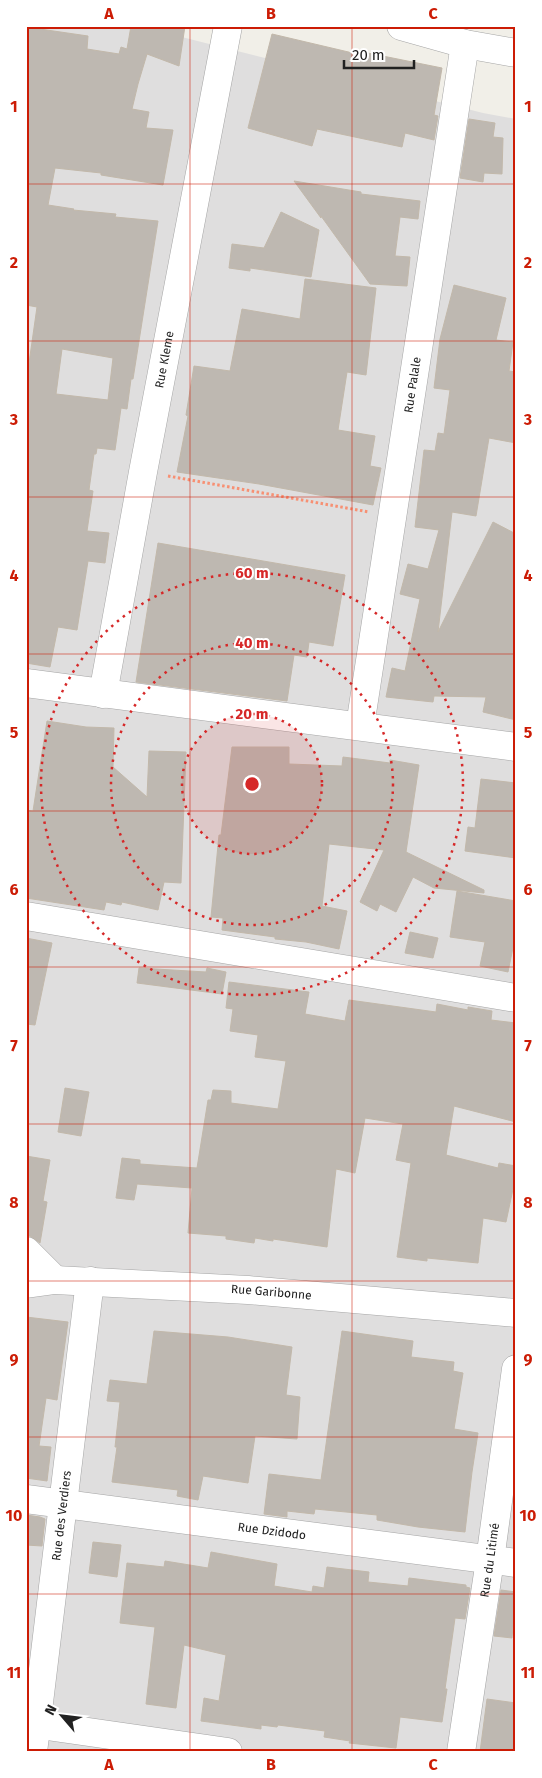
<svg xmlns="http://www.w3.org/2000/svg" width="542" height="1778" viewBox="0 0 542 1778" font-family="'Fira Sans',sans-serif">
<style>
.residential{fill:#dfdede}
.building{fill:#beb8b1;stroke:#c2b8aa;fill-rule:evenodd}
.lines{fill:none;stroke-linecap:round;stroke-linejoin:round}
.minor-casing{stroke:#a5a5a5;stroke-width:29}
.path{stroke:#f79073;stroke-width:3;stroke-dasharray:2.5 2.5;stroke-linecap:butt}
.minor{stroke:#fff;stroke-width:28}
.grid{fill:none;stroke:#cc1c05;stroke-width:1;stroke-opacity:0.55}
.ring{fill:none;stroke:#d62828;stroke-width:2.5;stroke-dasharray:2.5 5}
.labels{text-anchor:middle;dominant-baseline:central;stroke-width:4;stroke-linejoin:round;paint-order:stroke}
.street-label{font-size:12px;fill:#212121;stroke:#fff}
.centre{fill:#d62828;stroke:#fff;stroke-width:2.5}
.ring-label{font-size:15px;text-anchor:middle;font-weight:bold;fill:#d62828;stroke:#fff;stroke-width:4;stroke-linejoin:round;paint-order:stroke}
.neatline{fill:none;stroke:#cc1c05;stroke-width:2}
.grid-label{font-size:16px;text-anchor:middle;font-weight:bold;fill:#cc1c05}
</style>
<rect width="100%" height="100%" fill="#f1efe8"/>
<path class="residential" d="M26 26H138L483 113 516 119V1752H26Z"/>
<path class="building" d="M131 26H185L179 66 147 54 138 84 132 109 149 112 146 128 173 130 163 185 101 175V173L55 168 48 205 74 209 73 210 116 214 115 217 158 221 133 379H131L127 409 121 408 115 450 97 448 96 454H94L89 490 93 491 87 531 109 533 105 563 88 561 77 630 58 627 50 667 26 663V384L37 307 26 305V163L28 148 26 147V27L88 36 87 49 119 54 121 47 127 49ZM62 349 113 358 108 400 56 394Z
M272 34 357 54 358 51 442 68 434 115 438 116 434 140 405 133 402 147 317 129 312 146 248 128Z
M469 119 495 123 493 137 503 138 502 174 484 173 483 182 460 178Z
M294 181 361 192V194L420 201 418 219 400 217 395 256 410 257 407 286 370 284 321 216V218Z
M281 212 319 230 311 277 250 268V271L229 268 232 244 264 248Z
M305 279 376 288 366 375 347 372 338 430 375 436 370 466 381 468 373 505 259 484 177 472 188 416 186 415 194 366 230 371 242 309 300 319Z
M454 285 506 298 496 340 513 342 509 371 516 372V443L489 438 476 516 452 512 438 632 493 522 516 534V720L483 712 486 697 434 696 433 702 386 697 392 668 405 671 420 599 400 594 408 564 428 569 439 530 415 527 424 450 435 451 438 433 444 434 450 390 434 388 440 339Z
M158 543 345 575 333 646 309 642 307 657 294 655 287 701 136 682Z
M47 721 86 727 114 728 113 767 147 797 149 751 186 752 181 883 164 882 158 910 122 902 121 905 106 902 104 910 26 898V810L33 811Z
M232 747H289V764L342 766 343 757 390 763V760L419 765 406 852 484 890V893L434 888 413 877 396 912 380 904 377 911 360 902 384 850 329 844 322 906 347 911 339 949 306 942 275 939V937L222 930 223 918 211 917 219 835H221Z
M481 779 516 783V858L465 851 468 827 475 828Z
M457 891 516 901V933L508 972 480 966 485 942 450 937Z
M410 932 438 938 433 958 405 953Z
M26 938 52 943 35 1025 26 1024Z
M139 968 206 972 207 968 226 972 222 994 137 983Z
M229 982 309 992 305 1014 345 1021 349 1000 436 1012 437 1004 468 1010V1007L492 1011 491 1020 516 1023V1122L454 1106 446 1155 498 1168 499 1163 516 1166V1175L506 1222 483 1218 478 1263 427 1258V1261L397 1257 411 1163 396 1160 403 1124 365 1118 355 1173 336 1169 327 1247 273 1239V1241L255 1238 254 1243 226 1239V1236L188 1233 192 1188 137 1184 134 1200 116 1198 122 1158 140 1160V1164L197 1168 208 1100H211L213 1090 231 1091V1103L278 1109 286 1061 255 1057 258 1035 230 1031 233 1009 226 1008Z
M65 1088 89 1092 81 1136 58 1132Z
M26 1156 50 1160 43 1201 47 1202 40 1243 30 1236H26Z
M26 1317 68 1322 57 1400 46 1398 39 1446 51 1447 47 1481 26 1478Z
M154 1331 228 1337 292 1347 286 1395 300 1397 297 1439 255 1436 248 1483 203 1476 198 1500 177 1496 178 1490 112 1482 117 1447H115L120 1402 107 1401 110 1380 147 1384Z
M342 1331 413 1341 411 1357 454 1362 453 1371 463 1373 454 1429 478 1433 472 1472 465 1532 418 1527 377 1520V1515L315 1509 314 1514 287 1511V1517L264 1514 269 1474 321 1480Z
M26 1515 40 1517 45 1519 42 1546 26 1545Z
M93 1542 121 1545 117 1577 89 1573Z
M211 1552 277 1564 274 1586 312 1592 313 1586 324 1588 327 1567 369 1572 368 1582 408 1586 409 1578 466 1585V1587L470 1588 465 1619 455 1618 445 1689H447L442 1722 400 1717 396 1748 349 1743 350 1741 324 1737 325 1731 278 1725 277 1727 261 1725V1729L201 1721 204 1698 219 1701 226 1655 184 1645 176 1708 146 1704 155 1627 120 1623 127 1563 164 1567 165 1561 208 1568Z
M501 1590 516 1592 512 1638 494 1636Z
M487 1699 516 1703V1752H480Z"/>
<g class="lines">
<g class="minor-casing">
<g id="minor">
<path d="M401 26 465 44 516 53"/>
<path d="M26 683 516 747"/>
<path id="s1" d="M103 694 143 472 228 26"/>
<path id="s2" d="M360 726 465 44"/>
<path d="M26 916 516 998"/>
<path d="M26 1251 55 1280"/>
<path id="s3" d="M26 1284 55 1280 248 1290 516 1313"/>
<path id="s4" d="M26 1499 516 1563"/>
<path d="M26 1723 228 1752"/>
<path id="s5" d="M33 1752 90 1281"/>
<path id="s6" d="M461 1752 490 1560 516 1369"/>
</g>
</g>
<path class="path" d="M168 476 369 512"/>
<use href="#minor" class="minor"/>
</g>
<path class="grid" d="M190 26V1752M352 26V1752M26 184H516M26 341H516M26 497H516M26 654H516M26 811H516M26 967H516M26 1124H516M26 1281H516M26 1437H516M26 1594H516"/>
<circle cx="252" cy="784" r="70" fill="#d62828" fill-opacity=".12"/>
<g class="ring">
<circle cx="252" cy="784" r="70"/>
<circle cx="252" cy="784" r="141"/>
<circle cx="252" cy="784" r="211"/>
</g>
<g class="labels">
<g class="street-label">
<text stroke="none"><textPath href="#s1" startOffset="340">Rue Kleme</textPath></text>
<text stroke="none"><textPath href="#s2" startOffset="345">Rue Palale</textPath></text>
<text stroke="none"><textPath href="#s3" startOffset="246">Rue Garibonne</textPath></text>
<text stroke="none"><textPath href="#s5" startOffset="238">Rue des Verdiers</textPath></text>
<text stroke="none"><textPath href="#s4" startOffset="248">Rue Dzidodo</textPath></text>
<text stroke="none"><textPath href="#s6" startOffset="194">Rue du Litimé</textPath></text>
</g>
</g>
<circle cx="252" cy="784" r="8" class="centre"/>
<g class="ring-label">
<text x="252" y="578">60 m</text>
<text x="252" y="648">40 m</text>
<text x="252" y="719">20 m</text>
</g>
<rect width="542" height="1778" fill="none" stroke="#ffffff" stroke-width="55"/>
<g transform="translate(62 1716) rotate(298)" stroke="#ffffff" stroke-width="4" paint-order="stroke">
<path d="M0-4L9 19L0 12L-9 19Z" fill="#212121"/>
<text y="-8" font-size="14" font-weight="bold" text-anchor="middle" fill="#212121">N</text>
</g>
<path d="M344 60v8h70v-8" fill="none" stroke="#212121" stroke-width="2.5"/>
<text x="352" y="60" font-size="15" fill="#212121" stroke="#ffffff" stroke-width="4" paint-order="stroke">20 m</text>
<rect x="28" y="28" width="486" height="1722" class="neatline"/>
<g class="grid-label">
<text x="109" y="19">A</text>
<text x="271" y="19">B</text>
<text x="433" y="19">C</text>
<text x="14" y="112">1</text>
<text x="528" y="112">1</text>
<text x="14" y="268">2</text>
<text x="528" y="268">2</text>
<text x="14" y="425">3</text>
<text x="528" y="425">3</text>
<text x="14" y="581">4</text>
<text x="528" y="581">4</text>
<text x="14" y="738">5</text>
<text x="528" y="738">5</text>
<text x="14" y="895">6</text>
<text x="528" y="895">6</text>
<text x="14" y="1051">7</text>
<text x="528" y="1051">7</text>
<text x="14" y="1208">8</text>
<text x="528" y="1208">8</text>
<text x="14" y="1365">9</text>
<text x="528" y="1365">9</text>
<text x="14" y="1521">10</text>
<text x="528" y="1521">10</text>
<text x="14" y="1678">11</text>
<text x="528" y="1678">11</text>
<text x="109" y="1770">A</text>
<text x="271" y="1770">B</text>
<text x="433" y="1770">C</text>
</g>
</svg>
